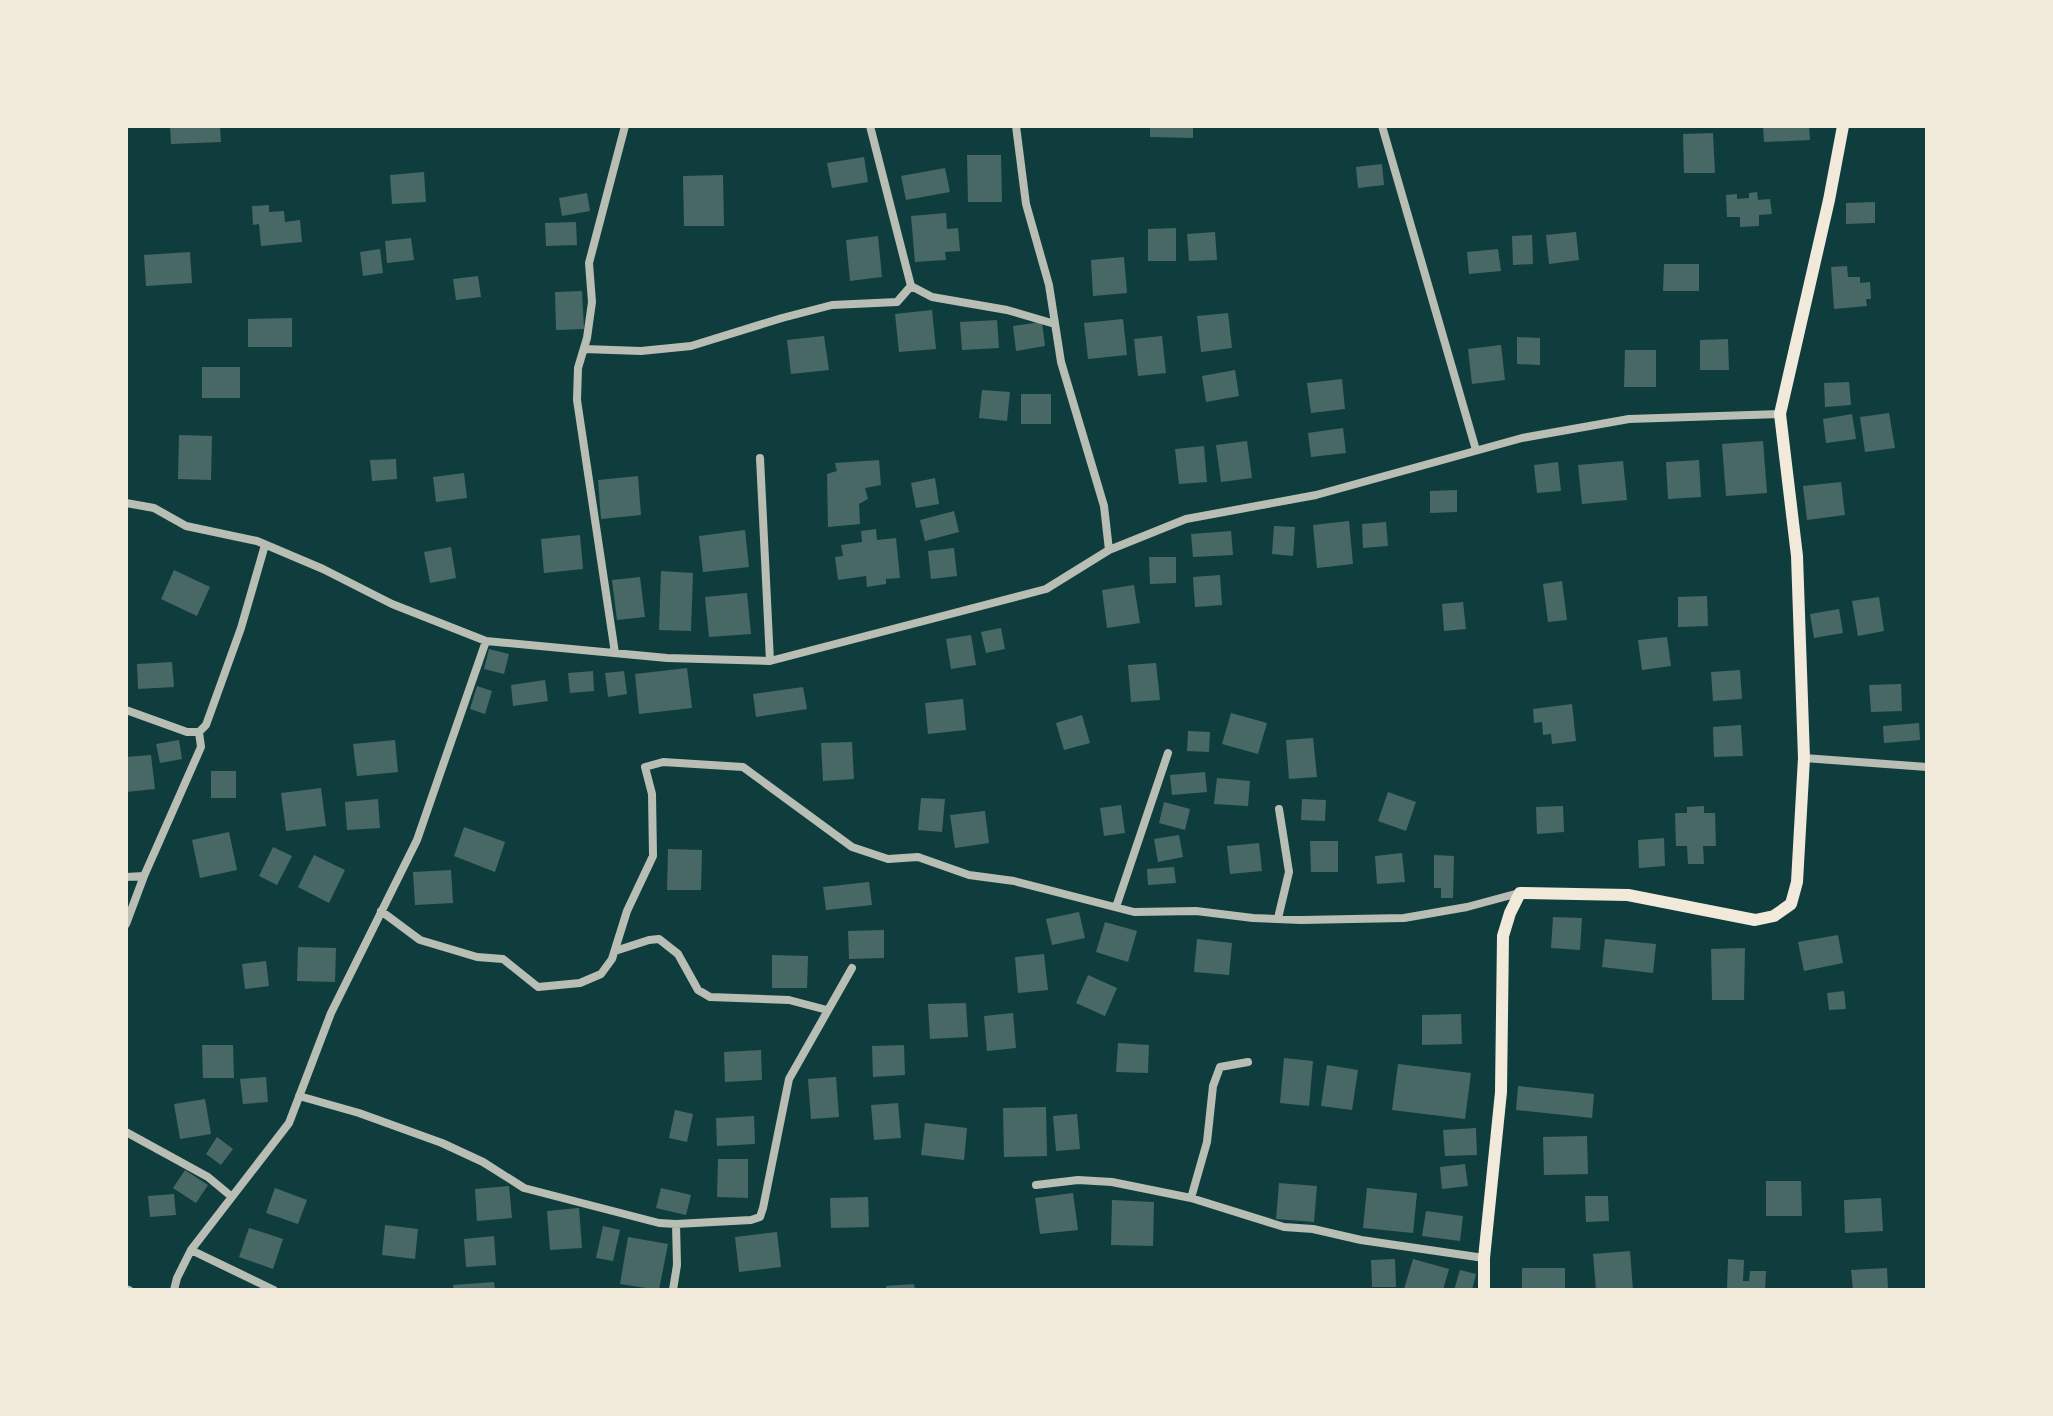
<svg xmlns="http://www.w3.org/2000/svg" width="2053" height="1416" viewBox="0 0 2053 1416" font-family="Literata,serif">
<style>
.building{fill:#486865}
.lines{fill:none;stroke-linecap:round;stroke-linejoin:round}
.minor{stroke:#b8beb3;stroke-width:8}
.secondary{stroke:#f1e9da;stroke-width:12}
</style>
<rect width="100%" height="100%" fill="#0f3d3e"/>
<path class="building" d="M170 126H220L221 142 171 144Z
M1150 126H1193V138L1150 137Z
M1763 126H1809L1810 140 1764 142Z
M1713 133 1715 173H1684L1683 134Z
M967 155H1001L1002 202H968Z
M864 157 868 182 832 188 827 163Z
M1382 164 1384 185 1358 188 1356 167Z
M945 168 950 192 906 200 901 176Z
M424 172 426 202 392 204 390 175Z
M723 175 724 226H684L683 176Z
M1757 192 1758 200 1770 199 1772 214 1759 215V226L1740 227V217H1727L1726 195 1737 194V199L1749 198V193Z
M587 193 590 211 562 216 559 198Z
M1875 202V223L1846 224V203Z
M269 205V212L284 211 285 222 300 220 302 242 261 246 259 224 253 225 252 206Z
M946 213 947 229 958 228 960 251 945 252 946 260 915 262 911 216Z
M576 222 577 245 546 246 545 223Z
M1176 228V261H1148V229Z
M1215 232 1217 260 1189 261 1187 234Z
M1576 232 1579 260 1549 264 1546 235Z
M1532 235 1533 264 1513 265 1512 236Z
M878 236 882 277 850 281 846 240Z
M411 238 414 260 387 263 385 241Z
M380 249 383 273 363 276 360 252Z
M1498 249 1501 271 1469 274 1467 252Z
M190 252 192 283 146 286 144 255Z
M1124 257 1127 293 1093 296 1091 260Z
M1664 264H1699V291H1663Z
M1847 266 1848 277H1860V283L1870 282 1871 299H1866L1867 306 1834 309 1831 267Z
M478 276 481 297 456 300 453 279Z
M582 291 584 329 556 330 555 292Z
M932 310 936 349 899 352 895 314Z
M1228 313 1232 348 1201 352 1197 316Z
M292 318V347H248V319Z
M1123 319 1127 355 1088 359 1084 323Z
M997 320 999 348 962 350 960 322Z
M1042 322 1045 346 1016 351 1013 326Z
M824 336 829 370 791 374 787 340Z
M1162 336 1166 373 1138 376 1134 339Z
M1517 337 1540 338V365L1517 364Z
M1728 339 1729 370H1700V340Z
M1501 345 1505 380 1472 384 1468 349Z
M1625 350H1656V387H1624Z
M202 367H240V398H202Z
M1235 370 1239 396 1206 402 1202 376Z
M1342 379 1345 409 1311 413 1307 383Z
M1849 382 1851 405 1825 407 1824 383Z
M982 390 1010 392 1007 421 979 418Z
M1021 394H1051V424H1021Z
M1889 413 1895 448 1865 452 1860 417Z
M1852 414 1856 439 1826 443 1823 419Z
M1343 428 1346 453 1311 457 1308 433Z
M179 435 212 436 211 480 178 479Z
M1247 441 1252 478 1221 482 1216 445Z
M1763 441 1767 493 1726 496 1722 444Z
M1204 446 1207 482 1179 484 1175 449Z
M396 459 397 479 372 481 370 460Z
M879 460 881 485 865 488 868 499 859 504 860 524 828 527 827 474 837 471 835 463Z
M1699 460 1701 497 1668 499 1666 462Z
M1623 461 1627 500 1582 504 1578 465Z
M1558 462 1561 491 1537 493 1534 465Z
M464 473 467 498 436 502 433 477Z
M638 476 641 515 601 519 598 480Z
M935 478 939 504 916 508 911 483Z
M1841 482 1845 515 1807 520 1803 486Z
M1457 490V512L1430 513V491Z
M954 511 959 532 925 541 920 520Z
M1349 521 1353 564 1317 568 1313 525Z
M1386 522 1388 546 1363 548 1362 524Z
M1274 526 1295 527 1293 556 1272 554Z
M876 529 877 540 896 538 900 578 886 579V584L867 587 866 576 838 580 835 557 843 556 841 545 862 542 861 531Z
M745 530 749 567 703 572 699 536Z
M1231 531 1233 555 1193 557 1191 534Z
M580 535 583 569 544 573 541 539Z
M451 547 456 578 430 583 424 552Z
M954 548 957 576 931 579 928 551Z
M1149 557H1176V583L1150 584Z
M174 570 210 587 197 616 161 599Z
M661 571 693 573 691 631 659 630Z
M1220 575 1222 605 1195 607 1193 577Z
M640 577 645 617 617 620 612 580Z
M1562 581 1567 620 1548 622 1543 584Z
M1134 585 1140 623 1107 628 1102 590Z
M747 593 751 634 709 637 705 597Z
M1707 596 1708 626 1678 627V597Z
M1879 597 1884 631 1858 636 1852 601Z
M1463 602 1466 629 1444 631 1442 604Z
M1839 609 1843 633 1814 638 1810 614Z
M1001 628 1005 649 986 653 981 632Z
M971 635 976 665 951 669 946 639Z
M1667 637 1671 666 1642 670 1638 640Z
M489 649 509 654 504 674 484 669Z
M172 662 174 687 138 689 137 664Z
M1156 663 1160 700 1131 702 1128 665Z
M687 668 692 708 639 714 635 674Z
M1740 670 1742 699 1713 701 1711 672Z
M593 671 594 691 570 693 568 673Z
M624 671 627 694 608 697 605 673Z
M545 680 548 701 513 706 511 685Z
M1901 684 1902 711 1871 712 1869 685Z
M477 686 492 691 485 714 470 709Z
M803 687 807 709 756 717 753 694Z
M963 699 966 730 928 734 925 703Z
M1572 704 1576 741 1552 744 1551 734 1543 735 1542 722 1534 723 1533 709Z
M1231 713 1267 723 1258 754 1222 744Z
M1082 715 1090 743 1064 750 1056 723Z
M1919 723 1920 740 1884 743 1883 726Z
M1741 725 1743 756 1714 757 1713 727Z
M1188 731 1210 732 1209 752 1187 751Z
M1313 738 1317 777 1289 779 1286 740Z
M179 740 182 759 160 763 156 744Z
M395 740 398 772 357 776 353 744Z
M852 742 854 779 823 781 821 743Z
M151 755 155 789 126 792V757Z
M211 771H236V798H211Z
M1205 772 1207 792 1172 795 1170 775Z
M1217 778 1250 781 1248 806 1214 804Z
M321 788 326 826 286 831 281 793Z
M1388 792 1416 802 1406 831 1378 821Z
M921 798 945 799 942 832 918 830Z
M378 799 380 828 347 830 345 802Z
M1302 799 1326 800 1325 821 1301 820Z
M1164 802 1190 809 1185 830 1159 823Z
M1121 805 1125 833 1104 836 1100 808Z
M1563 806 1564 832 1537 834 1536 807Z
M1704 806V813H1715L1716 846H1703L1704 864H1688L1687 846H1676L1675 813H1687V807Z
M985 811 989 843 955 848 950 815Z
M464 827 505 842 495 872 454 856Z
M229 832 237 870 200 878 192 840Z
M1179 835 1183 857 1158 862 1154 839Z
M1664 838 1665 866 1639 868 1638 840Z
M1310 841H1338V872H1311Z
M1259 843 1262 871 1230 874 1227 846Z
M273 847 292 856 277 885 259 876Z
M668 849 702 850 701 890H667Z
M1402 853 1405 882 1377 884 1375 856Z
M314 855 345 870 329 903 298 887Z
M1434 855 1454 856 1453 898H1441V888H1434Z
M1174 867 1176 883 1148 885 1147 869Z
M451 870 453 903 415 905 413 872Z
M869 882 872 905 826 910 823 887Z
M1079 912 1085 938 1052 945 1046 919Z
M1553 917 1582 918 1580 950 1551 948Z
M1105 922 1137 931 1128 962 1096 952Z
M884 930V958L849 959 848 931Z
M1838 935 1843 963 1804 971 1798 942Z
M1197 939 1232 943 1229 975 1194 972Z
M1605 939 1656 944 1653 973 1602 967Z
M298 947 336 948 335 982 297 981Z
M1745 948 1744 1000H1712L1711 949Z
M1044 954 1048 990 1018 993 1015 957Z
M772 955 808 956 807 988H772Z
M266 961 269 986 245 989 242 964Z
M1088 975 1117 988 1105 1016 1076 1003Z
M1844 991 1846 1009 1829 1010 1827 993Z
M966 1003 968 1037 930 1039 928 1004Z
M1013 1013 1016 1048 987 1051 984 1016Z
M1461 1014 1462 1044 1422 1045V1015Z
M1118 1043 1149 1045 1148 1073 1116 1072Z
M202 1045H233L234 1078H203Z
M904 1045 905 1075 873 1077 872 1046Z
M761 1050 762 1080 725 1082 724 1052Z
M1284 1058 1313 1061 1309 1106 1280 1103Z
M1398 1064 1471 1073 1465 1119 1392 1110Z
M1327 1065 1358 1070 1352 1110 1321 1106Z
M266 1077 268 1102 243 1104 240 1079Z
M836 1077 839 1117 811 1119 808 1079Z
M1518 1086 1594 1094 1592 1118 1516 1110Z
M205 1099 211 1134 180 1139 174 1104Z
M898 1103 901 1138 874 1140 871 1105Z
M1046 1107 1047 1156 1004 1157 1003 1108Z
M675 1110 693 1114 687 1142 669 1138Z
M1077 1114 1080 1149 1056 1151 1053 1116Z
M754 1116 755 1144 717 1146 716 1118Z
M925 1123 967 1128 964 1160 921 1155Z
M1476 1128 1477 1155 1445 1156 1443 1130Z
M1587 1136 1588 1174 1544 1175 1543 1137Z
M217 1137 233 1149 221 1165 206 1154Z
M718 1159H748V1198L717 1197Z
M1465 1164 1468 1186 1442 1189 1440 1167Z
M185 1170 208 1185 196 1203 173 1188Z
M1766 1181H1801L1802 1216H1766Z
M1279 1183 1317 1186 1314 1222 1276 1219Z
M509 1186 512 1218 477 1221 475 1189Z
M275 1188 307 1200 298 1224 266 1213Z
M661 1188 691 1195 686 1215 656 1208Z
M1367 1188 1417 1193 1413 1233 1363 1228Z
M1073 1193 1078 1230 1040 1234 1035 1198Z
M174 1194 176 1215 150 1217 148 1196Z
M1585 1196H1608L1609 1221 1586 1222Z
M868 1197 869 1227 831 1228 830 1198Z
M1881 1198 1883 1231 1845 1233 1844 1200Z
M1112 1200 1154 1202 1153 1246 1111 1245Z
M579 1208 582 1248 550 1250 547 1211Z
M1426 1211 1463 1216 1460 1241 1422 1236Z
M385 1225 418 1229 415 1259 382 1255Z
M603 1226 620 1230 613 1261 596 1258Z
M249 1228 283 1239 273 1269 239 1257Z
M777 1232 781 1267 739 1272 735 1237Z
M494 1236 496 1265 466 1267 464 1239Z
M628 1237 668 1244 659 1290 620 1284Z
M1630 1251 1633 1290H1596L1593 1254Z
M1395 1259 1396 1287H1372L1371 1260Z
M1413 1259 1449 1269 1443 1290 1404 1289Z
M1728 1259 1744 1260 1743 1281H1749L1750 1271H1766L1765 1290H1727Z
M1522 1268H1565V1290H1522Z
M1887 1268 1888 1290H1853L1851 1270Z
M1460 1270 1476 1274 1472 1290H1454Z
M494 1282 495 1290H454L453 1285Z
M914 1284 915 1290H886V1286Z"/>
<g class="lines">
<path class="minor" d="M870 126 911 286 932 297 1007 310 1055 324
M1016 126 1026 204 1049 285 1061 362 1104 506 1109 550
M1382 126 1476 450
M584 349 641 351 691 346 782 318 832 305 897 302 911 286
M760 458 770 661
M126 503 154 508 186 526 257 541 323 569 392 604 486 641
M615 653 577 400 578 368 587 338 592 302 589 263 625 126
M126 710 187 732H199L206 725 241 628 265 545
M1804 758 1927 767
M126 877 144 876
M1116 907 1168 753
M381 911 420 940 477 957 503 959 538 987 580 983 601 974 612 959 627 911 653 856 652 794 645 767 663 762 743 767 852 847 888 859 918 857 969 875 1014 881 1134 912 1196 911 1253 918 1301 920 1404 918 1467 907 1519 893
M1278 918 1289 872 1279 809
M126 924 144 876 201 747 199 732
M615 951 649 940 659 939 678 954 698 990 710 997 789 1000 827 1010
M299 1096 359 1113 442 1143 483 1162 524 1188 659 1223 676 1224 751 1220 760 1217 763 1208 789 1079 852 968
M126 1132 208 1177 232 1197
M1036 1185 1078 1180 1112 1182 1191 1198 1284 1227 1313 1229 1361 1240 1484 1258
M1191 1198 1207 1142 1213 1086 1220 1067 1248 1062
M191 1250 274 1290
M126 1289 129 1290
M174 1290 177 1278 191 1250 289 1123 331 1013 417 840 486 641 667 658 770 661 1046 589 1109 550 1186 519 1316 495 1522 438 1629 419 1780 414
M673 1290 677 1265 676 1224"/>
<path class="secondary" d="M1484 1290V1258L1501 1092 1503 936 1510 913 1520 893 1628 895 1755 920 1774 916 1791 904 1797 882 1804 758 1797 556 1780 414 1829 200 1843 126"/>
</g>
<rect width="2053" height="1416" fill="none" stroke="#f1e9da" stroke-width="256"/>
</svg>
